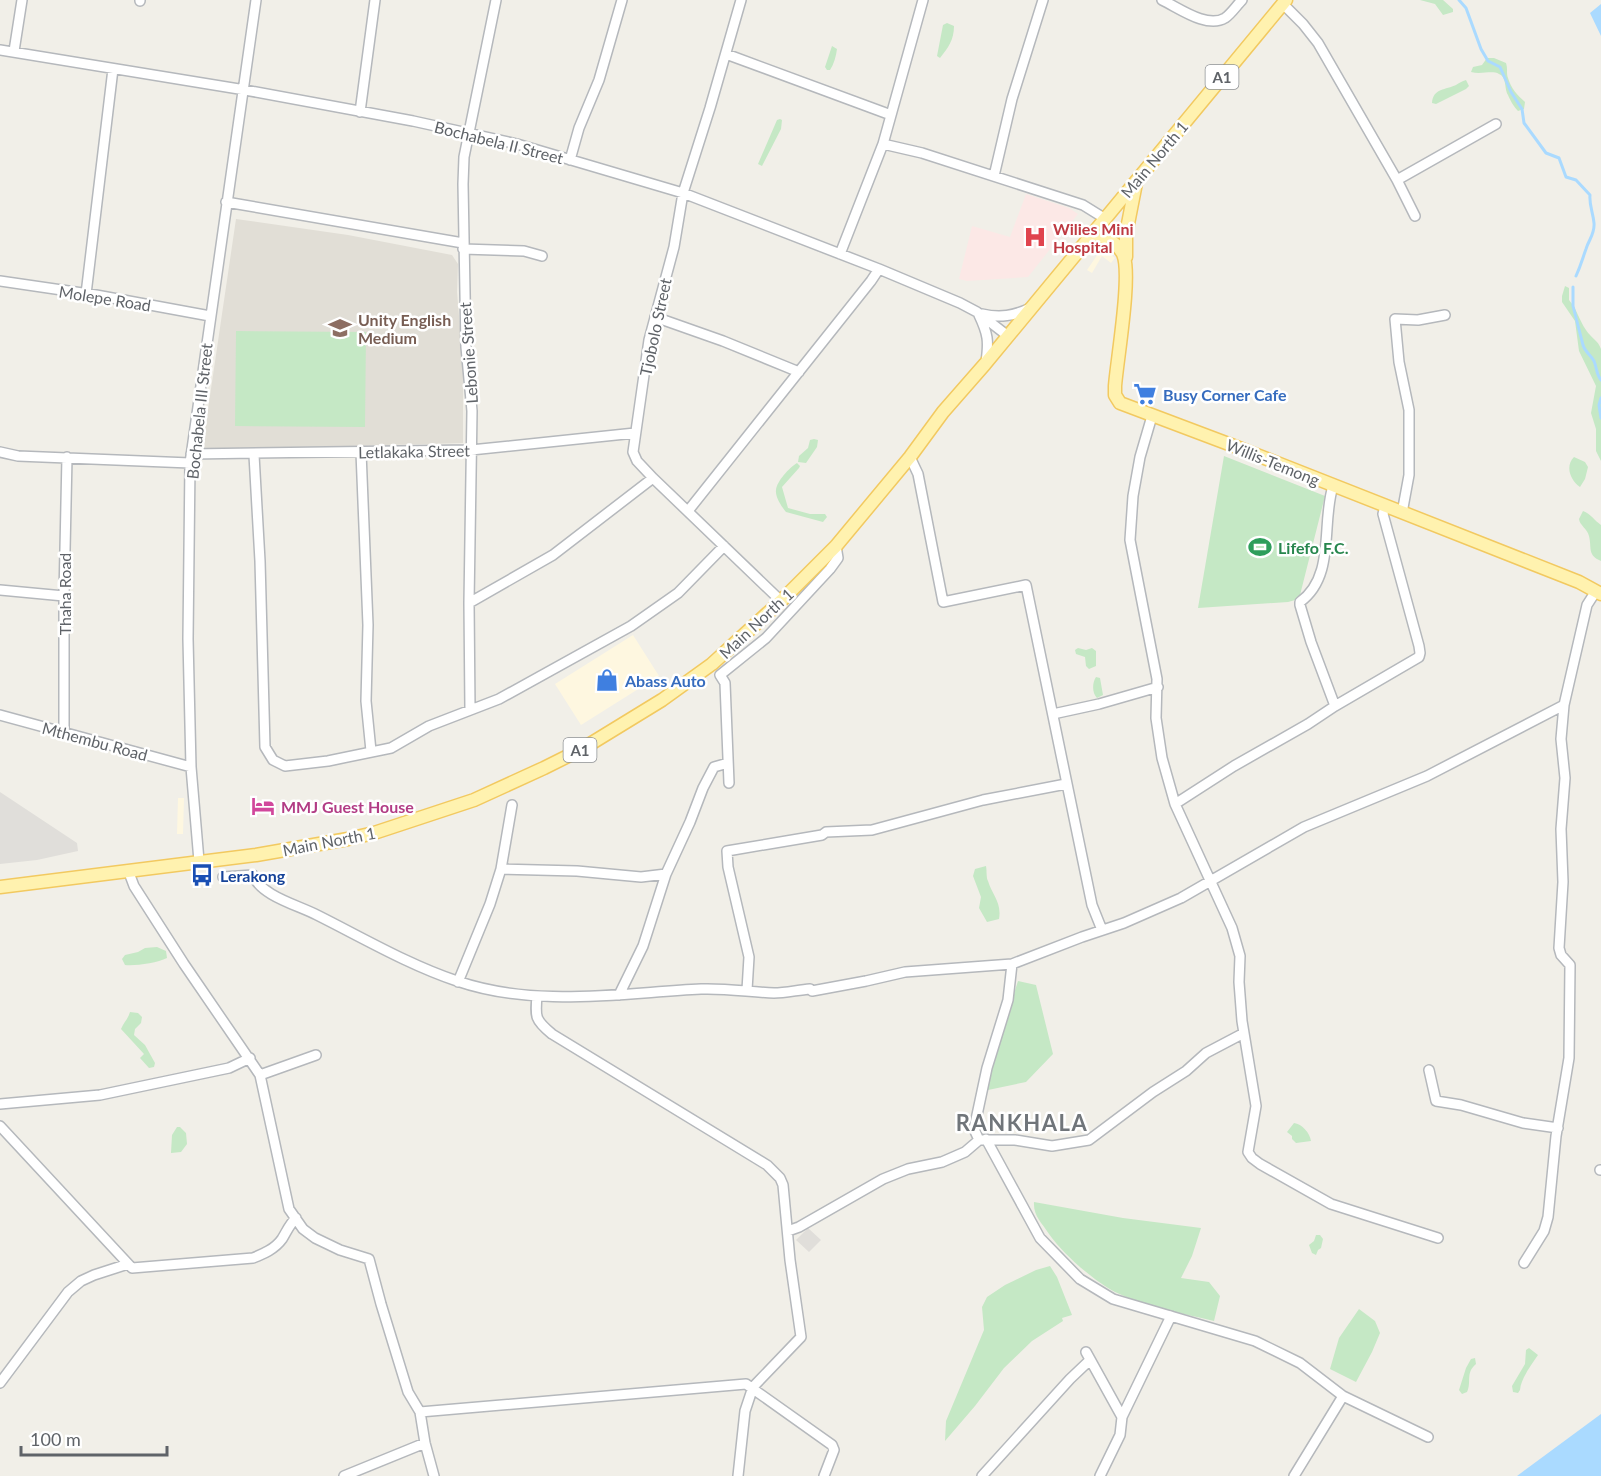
<svg xmlns="http://www.w3.org/2000/svg" width="1601" height="1476" viewBox="0 0 1601 1476" font-family="Lato,sans-serif">
<style>
.commercial{fill:#fef7e0}
.industrial{fill:#e0deda}
.education{fill:#e1ded6}
.medical{fill:#fce8e6}
.green{fill:#c5e8c5}
.water{fill:#aadaff}
.lines{fill:none;stroke-linecap:round;stroke-linejoin:round}
.stream{stroke:#aadaff;stroke-width:3}
.minor-casing{stroke:#b5b8bc;stroke-width:12}
.major-casing{stroke:#f2c960;stroke-width:15}
.minor{stroke:#fff;stroke-width:9}
.major{stroke:#fff2af;stroke-width:12}
.labels{text-anchor:middle;dominant-baseline:central;stroke-width:5;stroke-linejoin:round;paint-order:stroke}
.shield{fill:#fff;stroke:#8f9295;stroke-width:1.5}
.shield-label{font-size:15px;font-weight:bold;fill:#5f6368}
.street-label{font-size:16px;fill:#5f6368;stroke:#fff}
.health-label{font-size:16px;font-weight:bold;fill:#be3a42;stroke:#fff;text-anchor:start}
.education-label{font-size:16px;font-weight:bold;fill:#785e54;stroke:#fff;text-anchor:start}
.shop-label{font-size:16px;font-weight:bold;fill:#366cbe;stroke:#fff;text-anchor:start}
.leisure-label{font-size:16px;font-weight:bold;fill:#27864d;stroke:#fff;text-anchor:start}
.hotel-label{font-size:16px;font-weight:bold;fill:#b23c85;stroke:#fff;text-anchor:start}
.transit-label{font-size:16px;font-weight:bold;fill:#164399;stroke:#fff;text-anchor:start}
.district-label{font-size:22px;font-weight:bold;letter-spacing:1.5px;fill:#70757a;stroke:#fff}
</style>
<rect width="100%" height="100%" fill="#f1efe8"/>
<path class="commercial" d="M1100 251 1107 252 1115 258 1111 263 1102 256 1092 273 1087 270Z
M633 635 659 676 581 725 555 684Z
M178 798H184L183 834H177Z"/>
<path class="industrial" d="M0 792 77 843 78 851 37 860 0 864Z
M808 1228 821 1240 809 1252 796 1240Z"/>
<path class="education" d="M236 219 348 235 452 255 458 264 457 292 463 364V443L202 450Z"/>
<path class="medical" d="M1026 194 1069 208 1078 214 1028 277 967 281 959 279 972 226 1010 237Z"/>
<path class="green" d="M1420 0H1443L1453 9V12L1443 15 1435 4Z
M947 23 954 26C954 40 948 48 940 58L937 56 943 25Z
M832 46 837 49C836 56 834 64 830 70H827L825 67Z
M1487 58H1494L1506 63C1508 69 1506 73 1508 78 1511 88 1517 95 1525 102L1524 109 1518 111C1514 107 1510 100 1508 95 1504 88 1507 77 1499 74 1492 70 1481 75 1471 72L1473 67 1482 65Z
M1466 80 1469 86 1466 89 1436 104 1432 103C1433 88 1446 90 1456 85 1459 83 1462 81 1466 80Z
M780 119 782 120 781 129 762 166 758 164 777 120Z
M1565 286 1569 288V300C1577 309 1579 320 1586 330 1591 338 1598 340 1601 349V461L1596 451V429L1591 413 1596 386 1579 351 1575 321 1562 302V296Z
M236 331 366 332 365 427 235 426Z
M814 439 818 440 817 447 806 463 798 462 799 456 808 448 810 440Z
M1224 456 1325 496 1299 599 1288 602 1198 608Z
M1574 457 1585 462 1588 467 1585 479 1580 487C1570 480 1565 466 1574 457Z
M797 463 800 466 799 468 782 487 788 508 810 514H825L827 517 823 522 786 512C782 507 775 497 776 490 777 481 789 468 797 463Z
M1583 511C1591 514 1594 520 1601 525V561C1587 555 1592 548 1589 536 1587 528 1580 526 1579 519Z
M1078 648 1086 650 1092 648 1096 651V666L1089 669 1086 666 1085 657 1076 654 1075 650Z
M1096 677 1100 678 1103 695 1097 698C1092 693 1092 683 1096 677Z
M986 866C987 871 986 877 988 881 992 895 1002 902 999 919L987 922 979 908 981 897 973 876 975 869Z
M157 947 166 951 167 958C157 963 136 966 125 965L122 959 125 955 138 952 145 948Z
M1018 981 1036 985 1053 1054 1026 1082 988 1090V1075Z
M130 1012 138 1013 142 1017 141 1023 135 1029 134 1035 145 1045 155 1063 154 1067 149 1068 140 1058 144 1054 121 1029C124 1022 128 1019 130 1012Z
M1294 1123C1302 1124 1310 1133 1311 1141L1296 1143 1292 1139V1136L1287 1132Z
M177 1127H180L186 1133 187 1144 181 1152 171 1153 172 1135Z
M1034 1202 1123 1218 1201 1228 1192 1256 1181 1278 1209 1282 1220 1296 1214 1321C1181 1313 1146 1307 1115 1292 1094 1281 1063 1254 1049 1234 1042 1223 1033 1216 1034 1202Z
M1316 1235H1320L1323 1239 1321 1248 1318 1250 1316 1255 1312 1253 1309 1245 1314 1241Z
M1050 1266 1057 1277 1072 1315 1062 1318 1063 1321 1032 1341 1004 1368 975 1406 945 1441 946 1421 984 1330 982 1307 987 1297 1005 1285 1036 1270Z
M1359 1309 1375 1321 1380 1333 1372 1352 1356 1382 1330 1369 1339 1338Z
M1529 1348 1538 1355C1532 1364 1521 1378 1520 1390L1518 1393 1513 1392 1512 1386 1525 1364 1526 1350Z
M1475 1358 1476 1364C1465 1373 1472 1382 1467 1392L1462 1394 1459 1390 1466 1368 1471 1359Z"/>
<path class="water" d="M1601 4V36L1590 13Z
M1601 1414V1476H1517Z"/>
<g class="lines">
<path class="stream" d="M1459 0 1466 8 1481 49 1488 61 1500 67 1511 92 1522 109 1524 123 1546 153 1559 158 1566 177 1576 180 1590 195C1589 205 1593 212 1594 223 1595 234 1589 239 1586 249 1582 260 1581 265 1576 276
M1573 287V306L1583 345C1585 352 1591 355 1594 361 1597 368 1596 374 1601 380
M1601 398 1599 405 1601 418"/>
<g class="minor-casing">
<path id="minor" d="M741 0 710 108 683 193 674 247 649 340 633 452 637 461 653 478 781 601
M923 0 883 144 922 153 1083 205 1104 218
M1162 0C1179 8 1207 29 1225 18 1231 14 1237 5 1242 0
M140 1V0
M1283 4 1303 24 1318 43 1397 180 1415 216
M0 50 245 90 413 121 517 144 683 193 879 269 960 303 977 312 1008 336
M14 51 22 0
M726 54 891 115
M360 112 375 0
M570 160 579 128 599 80 622 0
M994 176 1012 99 1043 0
M1397 180 1496 124
M226 202 463 243
M463 249 524 251 542 256
M840 254 883 144
M0 281 96 295 210 316
M86 294 113 69
M982 314C1000 318 1014 316 1030 308
M979 315C988 334 989 341 986 362
M655 317 723 341 799 372
M1152 416 1140 457 1133 496 1130 540 1157 679 1156 718 1162 758 1175 804 1232 928 1240 956 1239 982 1242 1021 1256 1106 1248 1152 1252 1158 1260 1164 1331 1204 1438 1238
M0 452 18 456 190 463
M361 452 368 625 366 701 371 751
M191 454 471 450 635 433
M254 455 260 561 265 747 273 760 285 766 328 761 391 748 429 726 499 699 631 626 678 593 724 546
M910 457 918 474 943 602 1026 585 1092 905 1102 930
M1333 486C1321 523 1336 576 1300 602V605L1311 642 1335 706
M688 511 871 281 879 269
M1402 513 1409 475V410L1399 362 1395 319 1418 320 1445 315
M0 590 64 596
M469 603 553 555 653 478
M470 710 469 603 472 411 466 347 463 184 464 157 496 0
M1053 714 1099 704 1158 687
M0 715 191 767
M64 732V596L67 457
M729 783 725 683 720 675 766 638 830 569 838 558 836 546
M1175 804 1234 766 1308 724 1335 706 1419 657 1420 653 1419 646 1383 514 1385 506
M199 861 191 767 188 639 190 463 256 0
M501 869 577 871 641 877 666 874
M128 870 134 886 184 964 260 1075 289 1209 303 1229 315 1238 340 1250 369 1259 381 1304 408 1392 420 1412 425 1443 434 1476
M223 877 253 875C261 896 298 905 317 915 363 938 409 965 457 981 536 1008 620 993 701 989 726 988 749 992 774 993 785 993 798 990 810 989L812 991 866 981 905 972 1012 964 1082 937 1124 923 1181 898 1304 827 1427 776 1564 705 1587 605 1596 591
M458 982 490 904 501 869 512 805
M747 990 749 957 728 867 727 851 822 835 826 832 872 830 983 800 1066 784
M619 995 643 946 666 874 690 822 703 788 714 767 728 763
M537 996C535 1017 535 1020 552 1034L767 1165 780 1178 783 1185 790 1260 801 1337 753 1387 745 1411 738 1476
M1429 1070 1436 1101 1461 1105 1523 1123 1558 1128
M260 1075 316 1055
M0 1104 100 1095 229 1068 250 1058
M0 1126 132 1268 253 1258C263 1254 275 1249 282 1239 287 1231 289 1225 296 1218
M986 1139 1040 1238 1080 1279 1113 1299 1255 1341 1300 1363 1343 1396 1428 1437
M979 1140 974 1129 987 1068 1008 1000 1012 964
M1600 1170H1601
M788 1231 799 1227 883 1179 908 1169 942 1162 965 1152 979 1140H1015L1052 1146 1089 1140 1153 1092 1186 1071 1206 1053 1244 1033
M1524 1263 1544 1231 1548 1217 1556 1136 1569 1058 1570 965 1561 955 1559 948 1563 882 1561 829 1565 778 1561 739 1564 705
M1086 1352 1122 1417
M0 1383 68 1292 81 1281 94 1275 128 1264
M420 1412 746 1384 832 1445 834 1450 824 1476
M344 1476 425 1443
M982 1476 1070 1379 1090 1360
M1100 1476 1120 1435 1122 1417 1171 1316
M1294 1476 1343 1396"/>
</g>
<g class="major-casing">
<path id="major" d="M1093 232C1104 237 1117 242 1123 254 1132 274 1117 360 1115 386V395L1120 403 1234 446 1579 582 1601 594
M1126 257V234L1136 183
M0 887 256 855 348 839 374 833 474 800 544 768 582 749 662 700 712 664 781 601 836 546 910 457 943 412 985 364 1286 0"/>
</g>
<use href="#minor" class="minor"/>
<use href="#major" class="major"/>
</g>
<defs>
<g id="hospital-bare" transform="scale(1.8)"><path d="M-5-5h3v3.5h4V-5h3V5h-3V1.5h-4V5h-3Z" fill="#e0444e" stroke="#fff" stroke-width="2.5" paint-order="stroke"/></g>
<g id="school-bare" transform="scale(1.8)"><path d="M0-5L7-2L0 1L-7-2ZM-4 1L0 2.5L4 1V4Q0 6-4 4Z" fill="#8d6e63" stroke="#fff" stroke-width="2.5" paint-order="stroke"/></g>
<g id="supermarket-bare" transform="scale(1.8)"><path d="M-6-5.5h2.5l.6 2H6L4.5 2H-2.5L-4.4-4H-6ZM-1.5 3.2a1.3 1.3 0 1 0 .1 0ZM3 3.2a1.3 1.3 0 1 0 .1 0Z" fill="#3f7fe0" stroke="#fff" stroke-width="2.5" paint-order="stroke"/></g>
<g id="stadium-bare" transform="scale(1.8)"><path d="M0-5a6.5 5 0 1 0 0 10a6.5 5 0 1 0 0-10ZM-3.5-1.8h7v3.6h-7Z" fill="#2e9e5b" stroke="#fff" stroke-width="2.5" paint-order="stroke"/></g>
<g id="shop-bare" transform="scale(1.8)"><path d="M-5-2.5h2.3a2.7 3.5 0 0 1 5.4 0H5L5.5 6h-11ZM-1.5-2.5h3a1.5 2.3 0 0 0-3 0Z" fill="#3f7fe0" stroke="#fff" stroke-width="2.5" paint-order="stroke"/></g>
<g id="hotel-bare" transform="scale(1.8)"><path d="M-6-4.5h1.5V1H6V5H4.5V3h-9V5H-6ZM-4 0a1.8 1.8 0 1 1 3.6 0ZM.5 0V-2.5h3Q6-2.5 6 0Z" fill="#d1479c" stroke="#fff" stroke-width="2.5" paint-order="stroke"/></g>
<g id="bus-bare" transform="scale(1.8)"><path d="M-5-6H5V4H4V6H2V4H-2V6H-4V4H-5ZM-3.5-4V0h7V-4ZM-3.5 1.2v1.5H-2V1.2ZM2 1.2v1.5H3.5V1.2Z" fill="#1a4fb4" stroke="#fff" stroke-width="2.5" paint-order="stroke"/></g>
</defs>
<g fill-rule="evenodd">
<use href="#hospital-bare" x="1035" y="237"/>
<use href="#school-bare" x="340" y="328"/>
<use href="#supermarket-bare" x="1145" y="394"/>
<use href="#stadium-bare" x="1260" y="547"/>
<use href="#shop-bare" x="607" y="680"/>
<use href="#hotel-bare" x="263" y="806"/>
<use href="#bus-bare" x="202" y="875"/>
</g>
<g class="labels">
<g class="shield">
<rect x="1205.5" y="65" width="33" height="24" rx="4.5"/>
<rect x="563.5" y="738" width="33" height="24" rx="4.5"/>
</g>
<g class="shield-label">
<text x="1222" y="77">A1</text>
<text x="580" y="750">A1</text>
</g>
<g class="street-label">
<text transform="translate(499 142) rotate(14)">Bochabela II Street</text>
<text transform="translate(1154 159) rotate(-50)">Main North 1</text>
<text transform="translate(105 298) rotate(9)">Molepe Road</text>
<text transform="translate(655 327) rotate(-78)">Tjobolo Street</text>
<text transform="translate(468 353) rotate(-94)">Lebonie Street</text>
<text transform="translate(199 411) rotate(-84)">Bochabela III Street</text>
<text transform="translate(414 451) rotate(-1)">Letlakaka Street</text>
<text transform="translate(1273 462) rotate(22)">Willis-Temong</text>
<text transform="translate(64 594) rotate(-90)">Thaha Road</text>
<text transform="translate(756 623) rotate(-43)">Main North 1</text>
<text transform="translate(95 741) rotate(15)">Mthembu Road</text>
<text transform="translate(329 841) rotate(-11)">Main North 1</text>
</g>
<g class="health-label">
<text x="1053" y="228">Wilies Mini<tspan x="1053" dy="18">Hospital</tspan></text>
</g>
<g class="education-label">
<text x="358" y="319">Unity English<tspan x="358" dy="18">Medium</tspan></text>
</g>
<g class="shop-label">
<text x="1163" y="394">Busy Corner Cafe</text>
<text x="625" y="680">Abass Auto</text>
</g>
<g class="leisure-label">
<text x="1278" y="547">Lifefo F.C.</text>
</g>
<g class="hotel-label">
<text x="281" y="806">MMJ Guest House</text>
</g>
<g class="transit-label">
<text x="220" y="875">Lerakong</text>
</g>
<g class="district-label">
<text x="1022" y="1122">RANKHALA</text>
</g>
</g>
<path d="M21 1446v9h146v-9" fill="none" stroke="#5f6368" stroke-width="3"/>
<text x="30" y="1446" font-size="18" fill="#5f6368" stroke="#ffffff" stroke-width="4.5" paint-order="stroke">100 m</text>
</svg>
